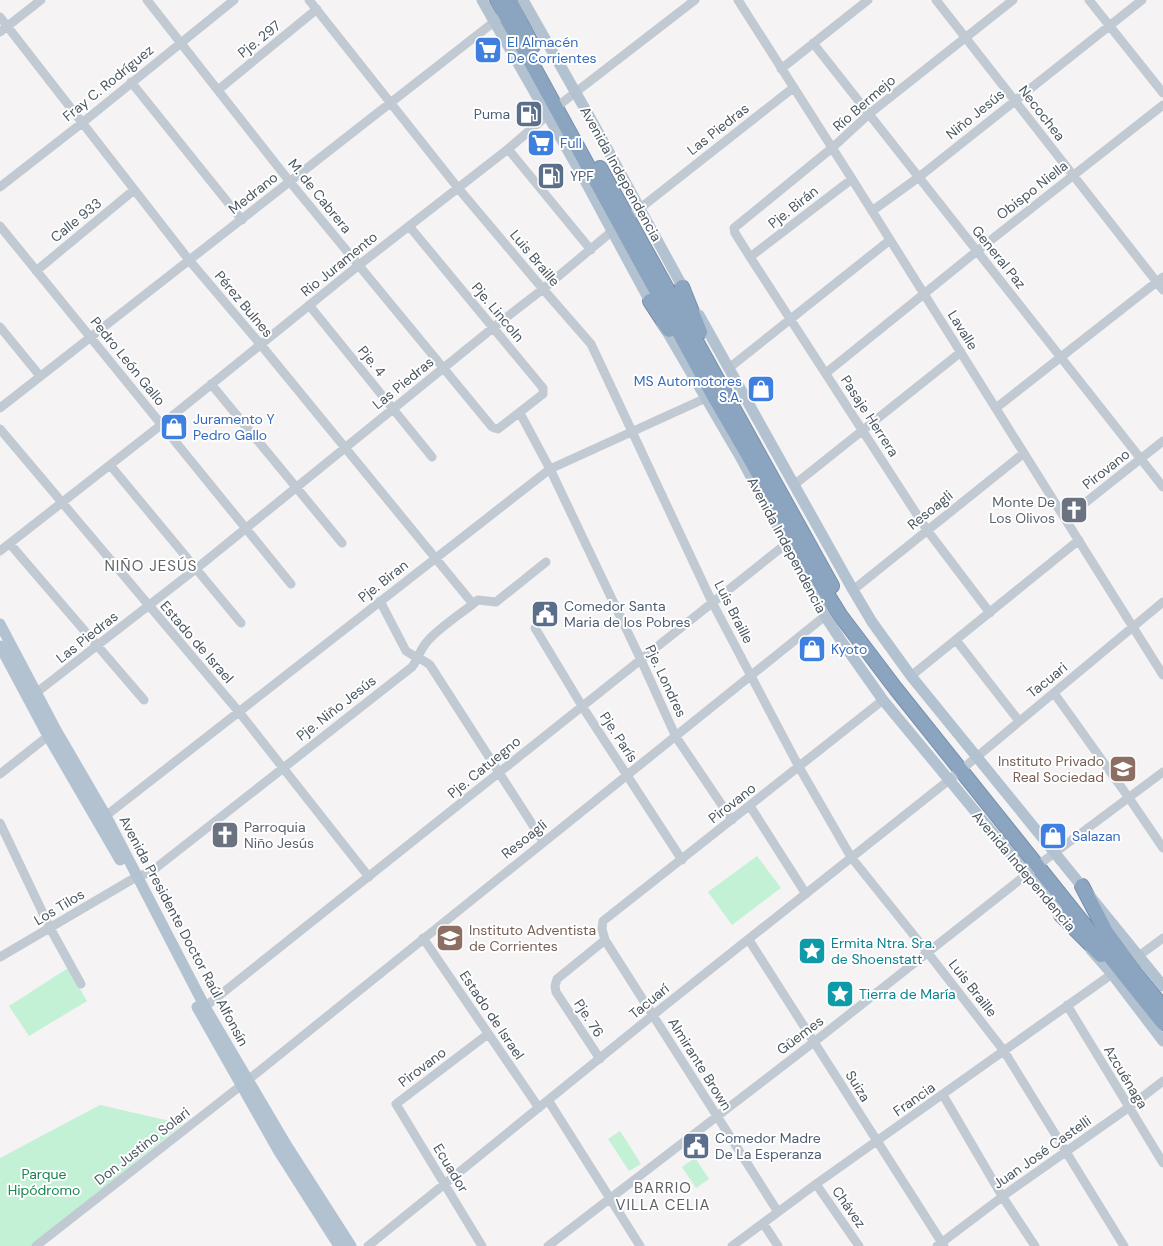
<svg xmlns="http://www.w3.org/2000/svg" width="1163" height="1246" viewBox="0 0 1163 1246" font-family="'DM Sans',sans-serif">
<style>
.green{fill:#c3f1d5}
.lines{fill:none;stroke-linecap:round;stroke-linejoin:round}
.highway-casing{stroke:#7690ad;stroke-width:16}
.minor{stroke:#c1cad2;stroke-width:9}
.major{stroke:#b3c2d1;stroke-width:11}
.highway{stroke:#8ba5c1;stroke-width:14}
.labels{text-anchor:middle;dominant-baseline:central;stroke-width:4;stroke-linejoin:round;paint-order:stroke}
.street-label{font-size:14px;fill:#4a5661;stroke:#fff}
.shop-label{font-size:14px;fill:#366cbe;stroke:#fff;text-anchor:start}
.service-label{font-size:14px;fill:#4e5e75;stroke:#fff;text-anchor:start}
.worship-label{font-size:14px;fill:#5b616d;stroke:#fff;text-anchor:end}
.education-label{font-size:14px;fill:#785e54;stroke:#fff;text-anchor:end}
.culture-label{font-size:14px;fill:#0d838f;stroke:#fff;text-anchor:start}
.park-label{font-size:14px;fill:#17864f;stroke:#fff}
.neighbourhood-label{font-size:15px;letter-spacing:1px;fill:#5f6368;stroke:#fff}
</style>
<rect width="100%" height="100%" fill="#f5f3f3"/>
<path class="green" d="M757 856 781 888 732 925 708 892Z
M68 968 87 1001 29 1036 9 1006Z
M100 1105 183 1124 31 1246H0V1158Z
M620 1131 641 1164 629 1171 608 1139Z
M695 1158 709 1179 696 1188 682 1167Z"/>
<g class="lines">
<g class="highway-casing">
<path id="highway" d="M497 0 715 398 747 453 808 563 840 615 896 689 1163 1023
M509 0 533 46
M600 168 832 586
M682 287 700 332
M650 301 669 330
M1082 886 1106 932 1133 969
M1061 915 1101 955
M1135 973 1163 1007"/>
</g>
<path class="minor" d="M147 0 290 182 492 427 498 429 543 394V388L409 226
M309 0 458 188 543 289 591 344 712 602 799 767 851 857 928 953 1004 1051 1124 1246
M738 0 852 179 1163 675
M936 0 1163 290
M1089 0 1163 93
M0 17 189 260 261 345 473 604
M0 32 41 0
M813 43 1163 487
M781 69 868 0
M131 82 242 220
M218 90 317 9
M508 149 591 250
M0 187 82 123 234 0
M872 211 919 177 1142 0
M0 226 291 584
M750 257 852 179
M36 271 134 190
M309 305 432 457
M0 327 40 376
M729 368 890 240
M826 373 977 251 1163 105
M211 384 342 543
M0 408 499 18
M996 408 1163 277
M520 413 550 469 641 660 676 737 732 820
M0 429 239 712 369 877
M110 465 241 623
M794 485 961 352
M1066 518 1163 441
M10 544 144 700
M0 551 161 425 359 265 508 149 563 102 695 0
M853 590 1024 453
M380 601 406 651C414 657 423 659 430 665L543 841
M990 613 927 530 750 257 735 233 734 228 832 148 869 114 1013 0
M535 628 582 706 682 860
M956 640 1019 721
M911 676 1079 540
M1054 693 1129 798 1163 848
M32 696 197 568 494 327 543 289 629 217 793 88
M0 774 52 733
M750 806 806 894
M103 818 550 469 706 398
M0 823 50 928 81 984
M423 938 539 1108
M749 940 944 1246
M1140 955 1163 938
M0 957 131 880 152 871 412 667C418 659 420 650 426 643 436 630 459 615 473 604L478 600 496 602 546 562
M1067 1005 1163 1163
M201 1010 786 544
M600 1059 556 992 555 986 557 979 605 940
M943 1095 1002 1196 1035 1246
M548 1100 640 1246
M816 1184 859 1246
M778 1212 605 940 602 929 603 921 883 700
M763 1223 778 1246
M36 1246 248 1080 825 616
M368 1246 663 1007 949 780 1163 602
M482 1246 396 1104 488 1034
M548 1246 814 1042 1045 860 1163 772
M732 1246 816 1184 1112 974
M937 1246 1010 1191 1128 1108 1163 1081"/>
<path class="major" d="M482 0 583 177 653 307
M523 0 593 123 686 293
M699 315 853 590 872 622 911 676 1163 986
M662 323 741 458 825 616 842 642 883 700 1066 921
M0 624 56 730 106 816 205 1007 287 1146 351 1246
M0 646 48 736 120 860
M1091 950 1112 974 1163 1041
M197 1007 278 1150 339 1246"/>
<use href="#highway" class="highway"/>
</g>
<defs>
<g id="supermarket-square" transform="scale(1.4375)"><rect x="-9" y="-9" width="18" height="18" rx="4" fill="#3f7fe0" stroke="#fff"/><path d="M-6-5.5h2.5l.6 2H6L4.5 2H-2.5L-4.4-4H-6ZM-1.5 3.2a1.3 1.3 0 1 0 .1 0ZM3 3.2a1.3 1.3 0 1 0 .1 0Z" fill="#fff"/></g>
<g id="fuel-square" transform="scale(1.4375)"><rect x="-9" y="-9" width="18" height="18" rx="4" fill="#5c6f8a" stroke="#fff"/><path d="M-5.5-6h7V0h2V4h1.3V-2.5L3-4.5l.8-.8L6-3V5H2.5V1h-1V6h-7ZM-4.2-4.7v3.2H.2V-4.7Z" fill="#fff"/></g>
<g id="shop-square" transform="scale(1.4375)"><rect x="-9" y="-9" width="18" height="18" rx="4" fill="#3f7fe0" stroke="#fff"/><path d="M-5-2.5h2.3a2.7 3.5 0 0 1 5.4 0H5L5.5 6h-11ZM-1.5-2.5h3a1.5 2.3 0 0 0-3 0Z" fill="#fff"/></g>
<g id="church-square" transform="scale(1.4375)"><rect x="-9" y="-9" width="18" height="18" rx="4" fill="#6b7280" stroke="#fff"/><path d="M-1.2-6h2.4v3.5h3.3v2.4h-3.3V6h-2.4V-.1h-3.3v-2.4h3.3Z" fill="#fff"/></g>
<g id="civic-square" transform="scale(1.4375)"><rect x="-9" y="-9" width="18" height="18" rx="4" fill="#5c6f8a" stroke="#fff"/><path d="M-.6-6.5H3V-4.5H.6V-3L4-1V1h2V6H-6V1h2V-1L-.6-3ZM-1.2 2.5V6h2.4V2.5Z" fill="#fff"/></g>
<g id="school-square" transform="scale(1.4375)"><rect x="-9" y="-9" width="18" height="18" rx="4" fill="#8d6e63" stroke="#fff"/><path d="M0-5L7-2L0 1L-7-2ZM-4 1L0 2.5L4 1V4Q0 6-4 4Z" fill="#fff"/></g>
<g id="sight-square" transform="scale(1.4375)"><rect x="-9" y="-9" width="18" height="18" rx="4" fill="#0f9aa8" stroke="#fff"/><path d="M0-6L1.8-2.2L6-1.7L2.9 1.2L3.7 5.4L0 3.3L-3.7 5.4L-2.9 1.2L-6-1.7L-1.8-2.2Z" fill="#fff"/></g>
</defs>
<g fill-rule="evenodd">
<use href="#supermarket-square" x="488" y="50"/>
<use href="#fuel-square" x="529" y="114"/>
<use href="#supermarket-square" x="541" y="143"/>
<use href="#fuel-square" x="551" y="176"/>
<use href="#shop-square" x="761" y="389"/>
<use href="#shop-square" x="174" y="427"/>
<use href="#church-square" x="1074" y="510"/>
<use href="#civic-square" x="545" y="614"/>
<use href="#shop-square" x="812" y="649"/>
<use href="#school-square" x="1123" y="769"/>
<use href="#church-square" x="225" y="835"/>
<use href="#shop-square" x="1053" y="836"/>
<use href="#school-square" x="450" y="938"/>
<use href="#sight-square" x="812" y="951"/>
<use href="#sight-square" x="840" y="994"/>
<use href="#civic-square" x="696" y="1146"/>
</g>
<g class="labels">
<g class="street-label">
<text transform="translate(259 39) rotate(-39)">Pje. 297</text>
<text transform="translate(108 83) rotate(-39)">Fray C. Rodríguez</text>
<text transform="translate(864 103) rotate(-41)">Río Bermejo</text>
<text transform="translate(1042 113) rotate(52)">Necochea</text>
<text transform="translate(975 114) rotate(-39)">Niño Jesús</text>
<text transform="translate(718 129) rotate(-38)">Las Piedras</text>
<text transform="translate(621 174) rotate(61)">Avenida Independencia</text>
<text transform="translate(1032 190) rotate(-38)">Obispo Niella</text>
<text transform="translate(253 193) rotate(-38)">Medrano</text>
<text transform="translate(320 196) rotate(51)">M. de Cabrera</text>
<text transform="translate(793 207) rotate(-38)">Pje. Birán</text>
<text transform="translate(76 220) rotate(-39)">Calle 933</text>
<text transform="translate(999 257) rotate(51)">General Paz</text>
<text transform="translate(535 258) rotate(50)">Luis Braille</text>
<text transform="translate(339 264) rotate(-39)">Rio Juramento</text>
<text transform="translate(244 304) rotate(50)">Pérez Bulnes</text>
<text transform="translate(498 312) rotate(50)">Pje. Lincoln</text>
<text transform="translate(963 330) rotate(58)">Lavalle</text>
<text transform="translate(128 361) rotate(51)">Pedro León Gallo</text>
<text transform="translate(372 361) rotate(51)">Pje. 4</text>
<text transform="translate(403 383) rotate(-39)">Las Piedras</text>
<text transform="translate(870 416) rotate(57)">Pasaje Herrera</text>
<text transform="translate(1106 469) rotate(-38)">Pirovano</text>
<text transform="translate(930 510) rotate(-39)">Resoagli</text>
<text transform="translate(787 545) rotate(62)">Avenida Independencia</text>
<text transform="translate(383 581) rotate(-38)">Pje. Biran</text>
<text transform="translate(734 612) rotate(63)">Luis Braille</text>
<text transform="translate(87 637) rotate(-38)">Las Piedras</text>
<text transform="translate(197 642) rotate(49)">Estado de Israel</text>
<text transform="translate(1047 680) rotate(-39)">Tacuari</text>
<text transform="translate(666 681) rotate(65)">Pje. Londres</text>
<text transform="translate(336 708) rotate(-38)">Pje. Niño Jesús</text>
<text transform="translate(619 737) rotate(57)">Pje. París</text>
<text transform="translate(484 767) rotate(-39)">Pje. Catuegno</text>
<text transform="translate(732 803) rotate(-38)">Pirovano</text>
<text transform="translate(524 839) rotate(-38)">Resoagli</text>
<text transform="translate(1024 871) rotate(50)">Avenida Independencia</text>
<text transform="translate(59 907) rotate(-31)">Los Tilos</text>
<text transform="translate(184 931) rotate(62)">Avenida Presidente Doctor Raúl Alfonsín</text>
<text transform="translate(973 988) rotate(52)">Luis Braille</text>
<text transform="translate(649 1001) rotate(-39)">Tacuarí</text>
<text transform="translate(492 1015) rotate(56)">Estado de Israel</text>
<text transform="translate(589 1018) rotate(57)">Pje. 76</text>
<text transform="translate(800 1035) rotate(-37)">Güemes</text>
<text transform="translate(700 1064) rotate(58)">Almirante Brown</text>
<text transform="translate(422 1067) rotate(-37)">Pirovano</text>
<text transform="translate(1126 1077) rotate(59)">Azcuénaga</text>
<text transform="translate(858 1086) rotate(58)">Suiza</text>
<text transform="translate(914 1099) rotate(-35)">Francia</text>
<text transform="translate(142 1146) rotate(-38)">Don Justino Solari</text>
<text transform="translate(1042 1152) rotate(-35)">Juan José Castelli</text>
<text transform="translate(451 1168) rotate(59)">Ecuador</text>
<text transform="translate(849 1207) rotate(55)">Chávez</text>
</g>
<g class="shop-label">
<text x="507" y="42">El Almacén<tspan x="507" dy="16">De Corrientes</tspan></text>
<text x="560" y="143">Full</text>
<text x="742" y="381" text-anchor="end">MS Automotores<tspan x="742" dy="16">S.A.</tspan></text>
<text x="193" y="419">Juramento Y<tspan x="193" dy="16">Pedro Gallo</tspan></text>
<text x="831" y="649">Kyoto</text>
<text x="1072" y="836">Salazan</text>
</g>
<g class="service-label">
<text x="510" y="114" text-anchor="end">Puma</text>
<text x="570" y="176">YPF</text>
<text x="564" y="606">Comedor Santa<tspan x="564" dy="16">Maria de los Pobres</tspan></text>
<text x="715" y="1138">Comedor Madre<tspan x="715" dy="16">De La Esperanza</tspan></text>
</g>
<g class="worship-label">
<text x="1055" y="502">Monte De<tspan x="1055" dy="16">Los Olivos</tspan></text>
<text x="244" y="827" text-anchor="start">Parroquia<tspan x="244" dy="16">Niño Jesús</tspan></text>
</g>
<g class="education-label">
<text x="1104" y="761">Instituto Privado<tspan x="1104" dy="16">Real Sociedad</tspan></text>
<text x="469" y="930" text-anchor="start">Instituto Adventista<tspan x="469" dy="16">de Corrientes</tspan></text>
</g>
<g class="culture-label">
<text x="831" y="943">Ermita Ntra. Sra.<tspan x="831" dy="16">de Shoenstatt</tspan></text>
<text x="859" y="994">Tierra de María</text>
</g>
<g class="park-label">
<text x="44" y="1174">Parque<tspan x="44" dy="16">Hipódromo</tspan></text>
</g>
<g class="neighbourhood-label">
<text x="151" y="566">NIÑO JESÚS</text>
<text x="663" y="1188">BARRIO<tspan x="663" dy="17">VILLA CELIA</tspan></text>
</g>
</g>
</svg>
